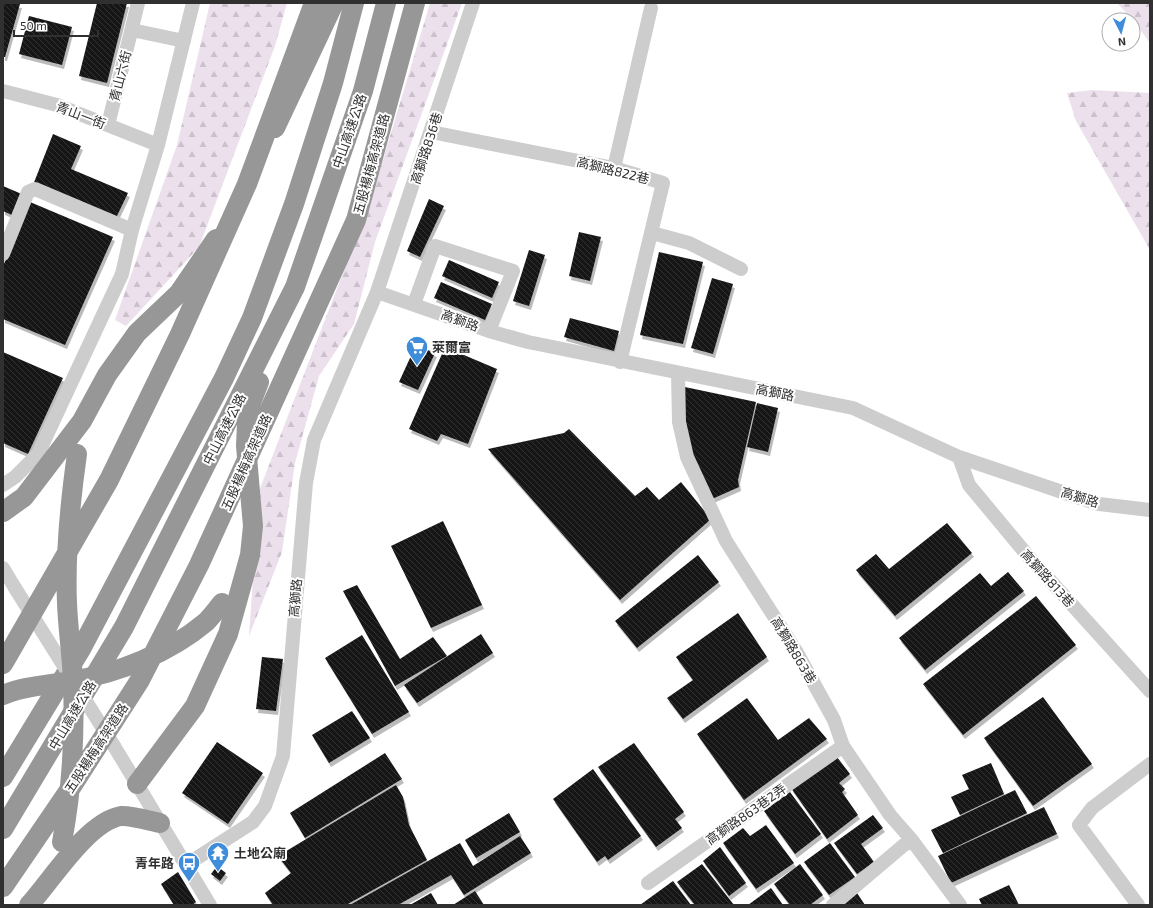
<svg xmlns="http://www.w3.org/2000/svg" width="1153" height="908" viewBox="0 0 1153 908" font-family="'Exo 2','Noto Sans TC',sans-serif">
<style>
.forest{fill:url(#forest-firs)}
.building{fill:url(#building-back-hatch);filter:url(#shadow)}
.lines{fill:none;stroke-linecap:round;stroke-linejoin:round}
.minor{stroke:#cdcdcd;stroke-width:14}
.highway{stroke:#979797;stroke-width:20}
.minor-bridge{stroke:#cdcdcd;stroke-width:14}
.highway-bridge{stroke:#979797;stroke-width:20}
.labels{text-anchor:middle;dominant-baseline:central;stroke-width:4;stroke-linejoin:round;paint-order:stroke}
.street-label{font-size:13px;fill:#303030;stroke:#fff}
.poi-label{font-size:13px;font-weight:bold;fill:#303030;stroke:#fff;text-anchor:start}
</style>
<defs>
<pattern id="forest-firs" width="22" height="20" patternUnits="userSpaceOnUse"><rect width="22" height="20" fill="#ece0ec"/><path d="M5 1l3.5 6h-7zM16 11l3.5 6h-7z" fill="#cbc0cb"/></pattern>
<pattern id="building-back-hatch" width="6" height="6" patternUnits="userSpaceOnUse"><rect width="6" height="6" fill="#171717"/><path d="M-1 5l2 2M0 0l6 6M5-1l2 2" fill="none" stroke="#303030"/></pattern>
<filter id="shadow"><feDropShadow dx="2" dy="4" stdDeviation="0" flood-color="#0004"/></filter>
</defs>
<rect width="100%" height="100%" fill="#fff"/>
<path class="forest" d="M210 3H287L275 46 199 247 126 326 115 320 177 145Z
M430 3H462L375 242 354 324 319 376 295 463 282 552 249 636 259 491 370 203Z
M1117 3H1150V43L1133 20Z
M1092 90 1150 93V250L1076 121 1067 93Z"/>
<path class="building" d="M3 3 20 4 5 57H3Z
M97 3H127L107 83 79 76Z
M29 16 72 27 62 65 19 54Z
M53 134 81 146 71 169 128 193 115 220 33 185Z
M3 186 24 195 14 216 3 211Z
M429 199 444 206 420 257 407 251Z
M30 202 113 237 65 345 3 319V266Z
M579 232 601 237 590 281 569 276Z
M529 250 545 255 529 306 513 301Z
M659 252 703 262 683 344 640 335Z
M449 260 499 282 492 298 442 276Z
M712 278 733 284 713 354 691 348Z
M441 282 492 304 485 320 434 298Z
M570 318 619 331 614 351 564 337Z
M416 345 435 353 418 390 399 382Z
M445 347 497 369 468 444 441 434 437 441 409 429Z
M3 352 63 378 28 454 3 443Z
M685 387 756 402 738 480 739 487 712 499 693 459 684 420Z
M757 403 778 408 768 452 747 447Z
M569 429 635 496 647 487 659 500 681 482 711 519 620 600 488 449 564 433Z
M443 521 482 605 431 628 391 546Z
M947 523 972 553 895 616 856 570 876 554 889 569Z
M698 555 719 582 637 648 615 621Z
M1008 572 1024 591 925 670 899 638 980 573 991 586Z
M357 585 400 659 433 637 447 656 395 686 343 591Z
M1036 596 1076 645 963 735 923 684Z
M738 613 767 657 683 719 667 698 693 680 676 657Z
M481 634 493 653 417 703 404 685Z
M362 635 409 712 372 734 325 658Z
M262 657 283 659 276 711 256 709Z
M1043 697 1092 764 1033 806 984 738Z
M747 698 778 740 809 718 827 739 744 800 697 734Z
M352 711 370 738 329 763 312 735Z
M217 742 263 773 228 824 182 793Z
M634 743 684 812 675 819 682 828 656 847 598 767Z
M385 753 402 779 305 838 290 813Z
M837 757 850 774 839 783 845 789 842 792 858 815 827 839 791 788Z
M991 763 1004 794 960 815 951 797 969 789 962 775Z
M593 769 641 836 608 860 605 856 597 862 553 799Z
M396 785 403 797 409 825 427 860 346 905H273L265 893 291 873 278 856Z
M1015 790 1027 813 943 853 931 830Z
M790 792 821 834 795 854 764 811Z
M1044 807 1057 834 951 883 938 856Z
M509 813 520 832 476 858 465 840Z
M873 815 883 828 861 844 874 862 857 874 834 843Z
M766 825 794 863 756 889 723 843 743 828 750 836Z
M520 836 531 853 464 895 451 875 398 905H350L460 843 473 866Z
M830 843 855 877 829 895 804 862Z
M720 847 746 883 729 896 703 861Z
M702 864 734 905H695L677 882Z
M800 864 823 895 810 905H790L774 884Z
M217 866 226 873 220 881 211 874Z
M178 872 196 902 192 905H174L161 884Z
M673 881 691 905H640Z
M1009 885 1019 905H982L979 899Z
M771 888 783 905H748Z
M475 891 484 905H453Z
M431 893 438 905H410Z
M857 893 865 905H840Z"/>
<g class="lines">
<path class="minor" d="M132 30 184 41
M3 91 57 105 158 145
M108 125 138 3
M431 132 614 168 663 183 620 362
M614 168 651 8
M652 233 689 243 741 269
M3 254 28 192 35 189 132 230
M377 292 489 331 528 342 853 408 959 457 1074 496 1099 504 1150 510
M414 304 435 246 513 271 489 331
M678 373 679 422 687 457 726 541 796 651 834 720 843 746 890 815 911 839 960 905
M959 457 969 485 1028 556 1150 691
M3 485 15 477 38 454 122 274 132 230 158 145 193 3
M3 568 15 588
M114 746 210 905
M186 865 253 822 265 806 283 756 306 483 314 440 377 292 473 3
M648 883 843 746
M833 905 911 839
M1138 905 1079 825 1092 808 1150 764"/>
<path class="highway" d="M275 128 334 3
M3 512 24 497 82 421 107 375 137 333 179 293 216 239
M3 777 81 649 224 378 252 318 294 204 333 83 354 3
M137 784 195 706 228 634 250 555 253 526 246 446 247 423 251 403 259 382
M3 829 124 627 295 287 363 91 386 3
M29 905C52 880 87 822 121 816 130 815 150 821 160 823"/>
<path class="minor-bridge" d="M15 588 114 746"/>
<path class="highway-bridge" d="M3 664 109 480 180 334 247 184 314 3
M3 695C24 686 49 685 71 681 119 673 169 653 206 622 212 616 217 609 222 603
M62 842C72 789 75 736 73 682 72 655 68 629 67 603 65 553 70 503 77 454
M3 887 72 786 140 680 199 565 356 220 415 3"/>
</g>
<defs>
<g id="supermarket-pin" transform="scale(1.15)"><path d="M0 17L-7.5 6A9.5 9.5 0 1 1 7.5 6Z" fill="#3f8cdb" stroke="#fff"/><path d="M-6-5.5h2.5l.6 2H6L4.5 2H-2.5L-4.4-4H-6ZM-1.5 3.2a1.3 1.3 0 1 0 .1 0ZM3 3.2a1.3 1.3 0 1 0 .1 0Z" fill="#fff"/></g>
<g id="temple-pin" transform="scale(1.15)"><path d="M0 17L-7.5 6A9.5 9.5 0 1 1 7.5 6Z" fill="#3f8cdb" stroke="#fff"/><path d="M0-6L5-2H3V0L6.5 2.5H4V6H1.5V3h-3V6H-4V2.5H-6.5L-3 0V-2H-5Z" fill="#fff"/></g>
<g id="bus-pin" transform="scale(1.15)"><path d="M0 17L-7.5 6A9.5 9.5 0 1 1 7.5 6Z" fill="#3f8cdb" stroke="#fff"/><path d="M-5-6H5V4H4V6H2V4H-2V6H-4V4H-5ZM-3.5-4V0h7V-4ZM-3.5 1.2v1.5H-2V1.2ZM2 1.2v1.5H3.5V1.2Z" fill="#fff"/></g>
</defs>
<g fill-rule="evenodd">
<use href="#supermarket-pin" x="417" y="347"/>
<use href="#temple-pin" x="218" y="853"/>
<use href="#bus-pin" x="189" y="863"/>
</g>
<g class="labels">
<g class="street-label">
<text transform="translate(120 76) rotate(-76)">青山六街</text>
<text transform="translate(81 115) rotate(21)">青山一街</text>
<text transform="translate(349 131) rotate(-71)">中山高速公路</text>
<text transform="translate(426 148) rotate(-72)">高獅路836巷</text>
<text transform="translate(371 164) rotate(-75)">五股楊梅高架道路</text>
<text transform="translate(613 170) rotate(14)">高獅路822巷</text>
<text transform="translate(460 320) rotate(20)">高獅路</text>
<text transform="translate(775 392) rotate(11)">高獅路</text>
<text transform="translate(224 429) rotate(-63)">中山高速公路</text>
<text transform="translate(246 462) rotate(-66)">五股楊梅高架道路</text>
<text transform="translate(1080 497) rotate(17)">高獅路</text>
<text transform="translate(1048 578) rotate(48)">高獅路813巷</text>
<text transform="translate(295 598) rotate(-85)">高獅路</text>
<text transform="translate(794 650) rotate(59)">高獅路863巷</text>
<text transform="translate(72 715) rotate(-59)">中山高速公路</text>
<text transform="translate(96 748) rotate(-57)">五股楊梅高架道路</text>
<text transform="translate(746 814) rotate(-35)">高獅路863巷2弄</text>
</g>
<g class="poi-label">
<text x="432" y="347">萊爾富</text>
<text x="234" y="853">土地公廟</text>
<text x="174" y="863" text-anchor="end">青年路</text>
</g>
</g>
<rect width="1153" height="908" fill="none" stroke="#303030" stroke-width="8"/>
<g transform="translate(1121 32) rotate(174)"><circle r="19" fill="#ffffff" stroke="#acacac"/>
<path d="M0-3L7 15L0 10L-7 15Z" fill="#3f8cdb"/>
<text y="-6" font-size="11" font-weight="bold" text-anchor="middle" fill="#303030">N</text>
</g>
<path d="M14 30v6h84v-6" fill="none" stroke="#303030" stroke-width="2"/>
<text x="20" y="30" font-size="12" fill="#303030" stroke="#ffffff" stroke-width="3" paint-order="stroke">50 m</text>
</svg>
